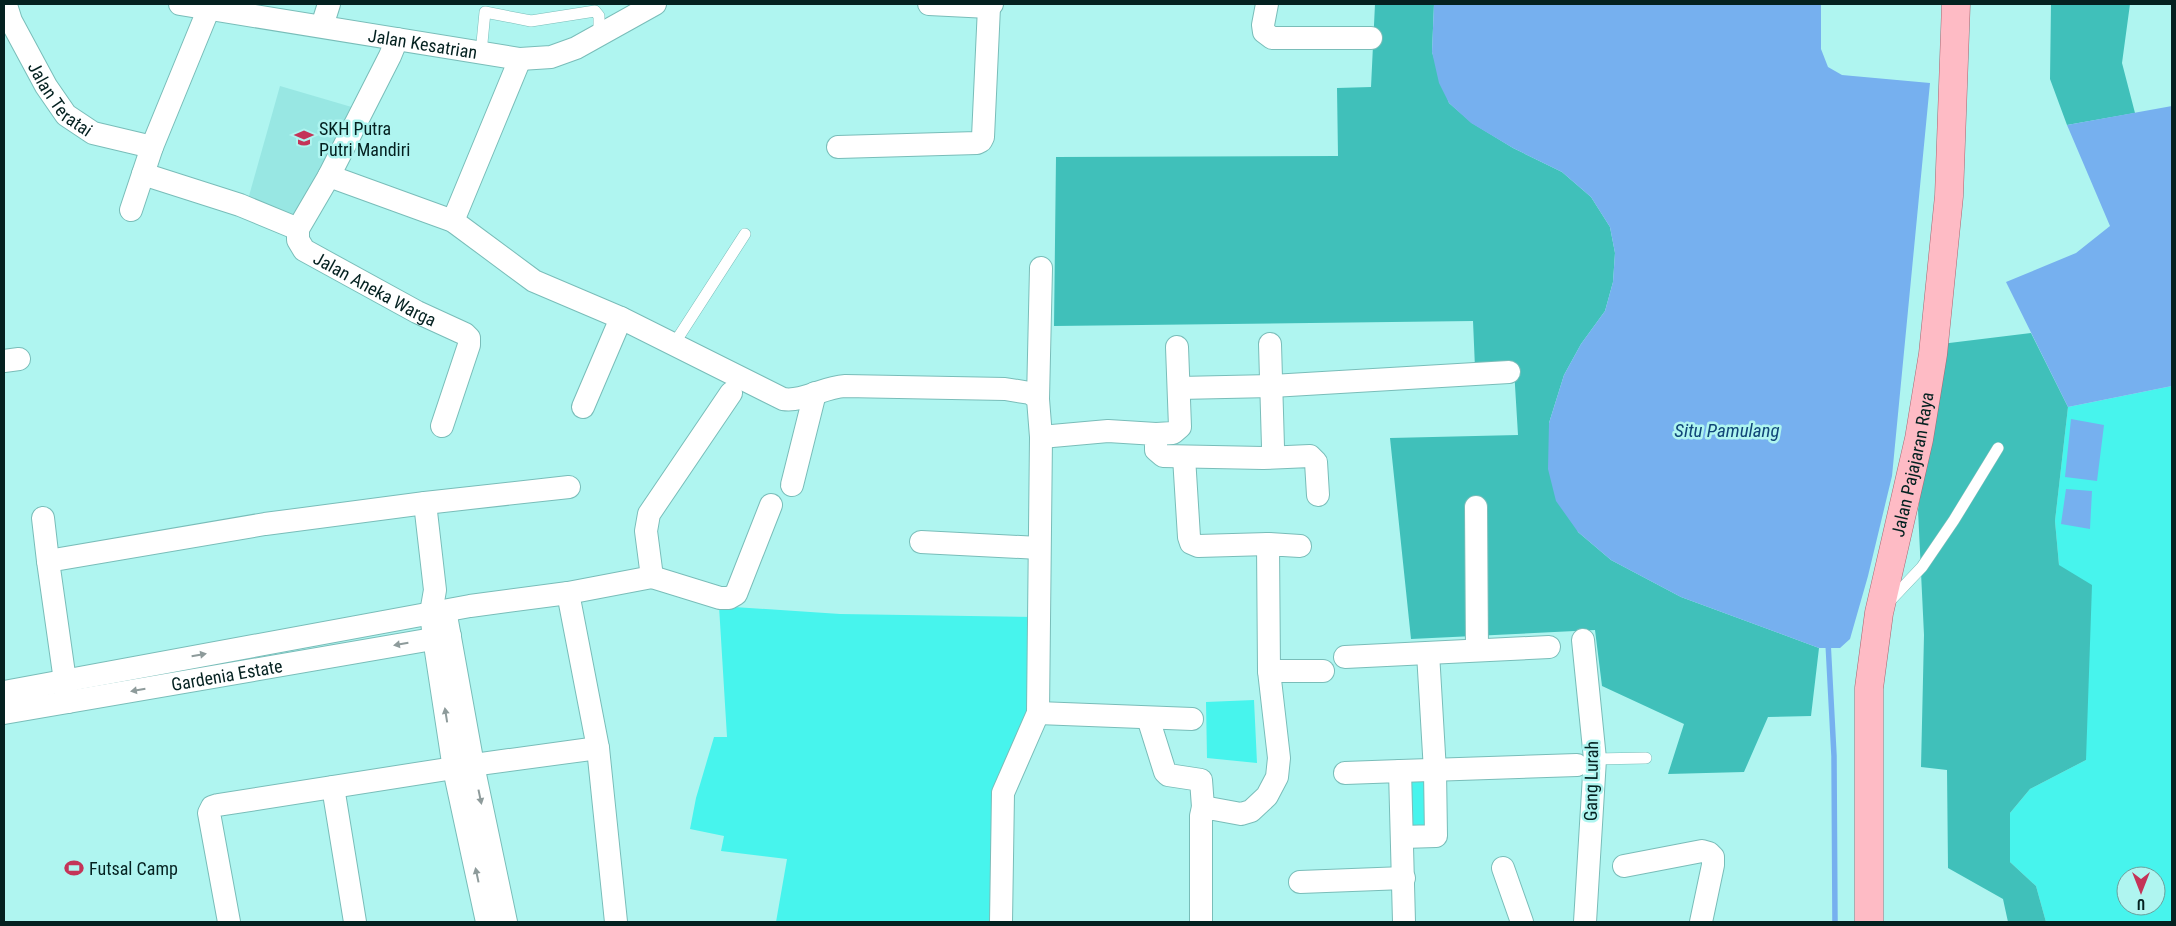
<svg xmlns="http://www.w3.org/2000/svg" width="2176" height="926" viewBox="0 0 2176 926" font-family="'Roboto Condensed',sans-serif">
<style>
.built{fill:#98e7e3}
.green{fill:#47f4ed;fill-rule:evenodd}
.forest{fill:#40c0ba}
.water{fill:#76b0ef}
.lines{fill:none;stroke-linecap:round;stroke-linejoin:round}
.stream{stroke:#76b0ef;stroke-width:5.5}
.lane-casing{stroke:#79bdb9;stroke-width:12}
.street-casing{stroke:#79bdb9;stroke-width:24}
.primary-casing{stroke:#a66772;stroke-width:29}
.lane{stroke:#fff;stroke-width:11}
.street{stroke:#fff;stroke-width:22}
.primary{stroke:#febbc5;stroke-width:28}
.oneway{fill:#8e9b9b}
.labels{text-anchor:middle;dominant-baseline:central;stroke-width:5;stroke-linejoin:round;paint-order:stroke}
.street-label{font-size:18px;fill:#042120;stroke:#aff5f0}
.poi-label{font-size:18px;fill:#042120;stroke:#aff5f0;text-anchor:start}
.water-label{font-size:19px;font-style:italic;fill:#104577;stroke:#aff5f0}
</style>
<rect width="100%" height="100%" fill="#aff5f0"/>
<path class="built" d="M280 86 355 108 296 223 247 203Z"/>
<path class="green" d="M2172 386V922H2046L2036 886 2010 862V813L2030 789 2086 760 2059 565 2055 521 2068 407ZM2126 876H2156V906H2126Z
M719 606 840 614 1039 617 1034 711 999 801 989 922H776L787 859 721 851 724 836 690 829 696 798 714 737H727Z
M1254 700 1257 763 1207 758 1206 702Z
M1400 771H1435L1436 836 1403 837Z"/>
<path class="forest" d="M1375 4H1434L1432 52 1449 103 1472 123 1513 148 1562 172 1591 197 1610 227 1615 253 1613 282 1605 311 1581 344 1564 375 1549 423 1578 532 1611 560 1681 597 1819 648 1811 716 1768 717 1744 772 1668 774 1684 724 1602 686 1595 630 1411 639 1390 438 1518 435 1514 369 1475 368 1473 321 1054 326 1056 157 1338 156 1337 88 1371 87Z
M2051 4H2130L2122 63 2135 113 2067 125 2050 79Z
M2031 333 2068 407 2055 521 2059 565 2092 585 2086 760 2030 789 2010 813V862L2036 886 2046 922H2008L2003 899 1948 868 1947 770 1921 767 1924 635 1918 510 1941 344Z"/>
<path class="water" d="M1434 4H1821V49L1828 67 1842 75 1930 83 1892 476 1868 576 1850 639 1840 648H1819L1681 597 1611 560 1578 532 1556 501 1548 469 1549 423 1564 375 1581 344 1605 311 1613 282 1615 253 1610 227 1591 197 1562 172 1513 148 1471 123 1449 103 1439 83 1432 52Z
M2172 106V386L2068 407 2006 282 2076 253 2110 226 2067 125Z
M2071 419 2104 425 2097 481 2065 477Z
M2066 489 2092 491 2090 529 2061 524Z"/>
<g class="lines">
<path class="stream" d="M1828 642 1834 756 1835 922"/>
<g class="lane-casing">
<path id="lane" d="M481 53 485 12 531 21 595 11 599 16V36
M674 344 745 234
M1887 604 1922 567 1954 520 1998 448
M1595 759 1646 758"/>
</g>
<g class="street-casing">
<g id="street">
<path id="s1" d="M180 4 520 59 551 57 576 48 655 4"/>
<path d="M929 4 989 7 992 4"/>
<path d="M1267 4 1263 25 1264 32 1272 38H1371"/>
<path id="s2" d="M6 5 11 21 46 86 66 115 93 133 152 147"/>
<path d="M322 26 329 4"/>
<path id="s3" d="M397 39 390 56 329 176 298 229V240L304 250 417 312 465 334 469 338V345L442 426"/>
<path d="M838 147 977 143 981 141 983 137 989 7"/>
<path d="M143 174 240 205 298 229"/>
<path d="M329 176 453 221 534 281 621 318 783 399C804 402 823 387 845 386L1005 389 1030 393 1038 399 1041 437 1038 713 1003 793 1001 922"/>
<path d="M131 210 152 147 209 8"/>
<path d="M453 221 520 59"/>
<path d="M1270 344 1273 447"/>
<path d="M4 361 19 359"/>
<path d="M1179 388 1272 386 1509 372"/>
<path d="M1038 399 1041 268"/>
<path d="M583 407 621 318"/>
<path d="M1156 434 1173 433 1180 427 1177 347"/>
<path d="M1041 437 1108 431 1156 434V450L1163 456 1263 458 1310 456 1316 462 1318 495"/>
<path d="M1184 457 1189 537 1191 543 1198 546 1268 544"/>
<path d="M792 485 815 393"/>
<path d="M425 503 435 590 431 613 434 638 454 769 487 922"/>
<path d="M1476 507 1477 650"/>
<path d="M43 518 48 561"/>
<path d="M921 542 1039 548"/>
<path d="M652 577 720 598H729L736 594 771 505"/>
<path d="M568 593 598 748 616 922"/>
<path d="M447 621 473 765 506 922"/>
<path d="M1583 640 1595 759 1585 922"/>
<path d="M1345 657 1549 647"/>
<path d="M1269 671H1323"/>
<path d="M4 692 470 606 568 593 652 577 646 531 649 514 731 393"/>
<path d="M68 702 48 561 265 524 425 503 569 487"/>
<path id="s4" d="M4 713 450 636"/>
<path d="M1038 713 1192 719"/>
<path d="M1148 718 1165 772 1168 775 1201 780 1203 807"/>
<path d="M1400 771 1577 765"/>
<path d="M1345 773 1400 771 1404 922"/>
<path d="M333 787 355 922"/>
<path d="M1403 837 1436 836 1435 771 1428 653"/>
<path d="M1624 866 1702 851 1709 853 1713 857V865L1701 922"/>
<path d="M1503 868 1522 922"/>
<path d="M1300 882 1404 878"/>
<path d="M229 922 209 813 212 807 218 805 473 765 598 748"/>
<path d="M1201 922V816L1203 807 1241 814 1251 811 1267 796 1277 777 1279 758 1269 671 1268 544 1300 546"/>
</g>
</g>
<g class="primary-casing">
<g id="primary">
<path id="s5" d="M1869 922V688L1879 613 1919 439 1933 354 1949 196 1956 4"/>
</g>
</g>
<use href="#lane" class="lane"/>
<use href="#street" class="street"/>
<use href="#primary" class="primary"/>
</g>
<defs><path id="oneway-solid" d="M-6-.8H1V-3.2L6.5 0L1 3.2V.8H-6Z" transform="scale(1.25)"/></defs>
<g class="oneway">
<use href="#oneway-solid" transform="translate(401 644) rotate(170)"/>
<use href="#oneway-solid" transform="translate(199 655) rotate(-10)"/>
<use href="#oneway-solid" transform="translate(138 690) rotate(170)"/>
<use href="#oneway-solid" transform="translate(446 715) rotate(-99)"/>
<use href="#oneway-solid" transform="translate(480 797) rotate(78)"/>
<use href="#oneway-solid" transform="translate(477 875) rotate(-102)"/>
</g>
<defs>
<g id="school-bare" transform="scale(1.5)"><path d="M0-5L7-2L0 1L-7-2ZM-4 1L0 2.5L4 1V4Q0 6-4 4Z" fill="#c43458" stroke="#aff5f0" stroke-width="2.5" paint-order="stroke"/></g>
<g id="stadium-bare" transform="scale(1.5)"><path d="M0-5a6.5 5 0 1 0 0 10a6.5 5 0 1 0 0-10ZM-3.5-1.8h7v3.6h-7Z" fill="#c43458" stroke="#aff5f0" stroke-width="2.5" paint-order="stroke"/></g>
</defs>
<g fill-rule="evenodd">
<use href="#school-bare" x="304" y="138"/>
<use href="#stadium-bare" x="74" y="868"/>
</g>
<g class="labels">
<g class="street-label">
<text stroke="none"><textPath href="#s1" startOffset="246">Jalan Kesatrian</textPath></text>
<text stroke="none"><textPath href="#s2" startOffset="110">Jalan Teratai</textPath></text>
<text stroke="none"><textPath href="#s3" startOffset="318">Jalan Aneka Warga</textPath></text>
<text stroke="none"><textPath href="#s5" startOffset="462">Jalan Pajajaran Raya</textPath></text>
<text stroke="none"><textPath href="#s4" startOffset="226">Gardenia Estate</textPath></text>
<text transform="translate(1591 781) rotate(-89)">Gang Lurah</text>
</g>
<g class="poi-label">
<text x="319" y="128">SKH Putra<tspan x="319" dy="21">Putri Mandiri</tspan></text>
<text x="89" y="868">Futsal Camp</text>
</g>
<g class="water-label">
<text x="1727" y="430">Situ Pamulang</text>
</g>
</g>
<rect width="2176" height="926" fill="none" stroke="#042120" stroke-width="10"/>
<g transform="translate(2141 891) rotate(180)"><circle r="24" fill="#aff5f0" stroke="#6ba09d"/>
<path d="M0-4L9 19L0 12L-9 19Z" fill="#c43458"/>
<text y="-8" font-size="14" font-weight="bold" text-anchor="middle" fill="#042120">U</text>
</g>
</svg>
